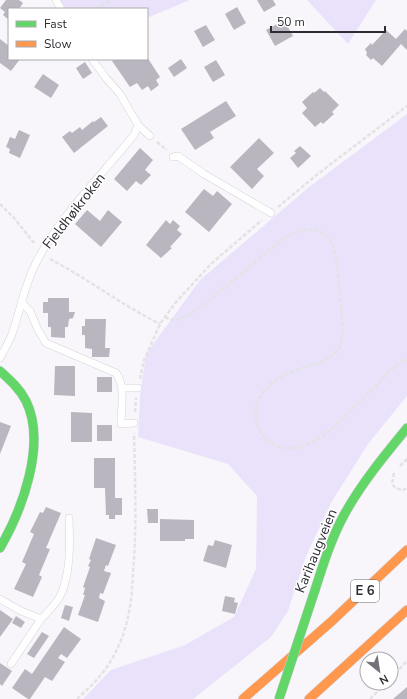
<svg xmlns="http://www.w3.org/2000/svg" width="407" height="699" viewBox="0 0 407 699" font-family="'Nunito Sans',sans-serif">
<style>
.green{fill:#eae2fa}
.building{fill:#b9b6c0}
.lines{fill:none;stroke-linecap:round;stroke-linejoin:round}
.lane-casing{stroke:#d4d2d8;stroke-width:8}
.fast-casing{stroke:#d4d2d8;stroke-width:10}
.slow-casing{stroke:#d4d2d8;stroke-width:10}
.path{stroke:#e3e2e4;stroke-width:2.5;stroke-dasharray:4 2;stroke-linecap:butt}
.lane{stroke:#fefefe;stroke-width:7}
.fast{stroke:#63d668;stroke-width:9}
.slow{stroke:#ff974d;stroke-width:9}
.fast-bridge-casing{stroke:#d4d2d8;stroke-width:10;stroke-linecap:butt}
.fast-bridge{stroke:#63d668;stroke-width:9}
.labels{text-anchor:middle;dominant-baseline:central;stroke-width:3;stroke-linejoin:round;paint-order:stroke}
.shield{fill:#fff;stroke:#6d6b70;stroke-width:1}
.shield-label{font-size:13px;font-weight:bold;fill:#2e2b33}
.street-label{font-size:14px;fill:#2e2b33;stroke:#fff}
</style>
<rect width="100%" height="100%" fill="#f8f6fb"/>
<path class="green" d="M57 0H190L147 18V9H66Z
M307 0H376L348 44Z
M407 114V396L368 444 332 501 306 556 288 611 271 637 193 699H83L111 670 185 645 234 617 256 569 257 496 228 464 138 437 140 396 146 354 200 280 308 188Z"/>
<path class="building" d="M6 0H19L23 3 19 9H9V20L3 15 5 12 0 8Z
M257 0H273L276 5 264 12Z
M237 7 246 23 234 30 225 14Z
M284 20 293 36 275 46 266 30Z
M206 25 215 40 203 47 194 31Z
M405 29 407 31V50L401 44 382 66 373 58 371 60 366 55 367 53 365 49 371 43 372 45 386 30 396 39Z
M0 39 9 46V59H20L11 71 0 63Z
M147 57 160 77 156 80 159 85 151 91 148 86 142 90 137 83 130 87 112 61 115 59H147Z
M181 59 187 68 174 77 168 68Z
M216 60 225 75 213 82 204 67Z
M85 62 92 73 83 79 76 68Z
M43 74 59 85 51 98 34 87Z
M320 88 324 92 325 91 339 105 332 112 334 114 323 124 321 122 315 127 302 113 307 108 302 102 313 92 314 93Z
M226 101 236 116 210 132 214 138 195 150 181 129Z
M101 117 108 126 74 153 62 137 70 131 72 133 80 127 82 130 93 121 94 122Z
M19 130 30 135 20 158 9 153 10 149 6 147 10 137 15 139Z
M259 138 274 153 257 169 264 176 252 189 230 167Z
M300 146 311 156 298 168 290 158 296 153 294 151Z
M140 148 153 160 145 170 151 175 141 185 136 181 127 191 114 179Z
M204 189 213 196 217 191 232 204 209 232 185 212Z
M87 210 100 221 108 210 122 222 101 247 75 224Z
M166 220 170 224 173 220 180 226 177 230 182 234 170 247 172 248 161 258 146 245Z
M48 298H69V312H75L73 318 69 319 68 327H65V338L51 337V327H48V313H43V302H48Z
M85 319H106L105 348H110L109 357H92V349L85 348V335H82V326H85Z
M55 366H75V396L54 395Z
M97 377H112V392H97Z
M71 412 92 413V442H71Z
M0 422 11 426 0 454Z
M97 425H112V441H97Z
M94 458H115V498H122V515H115V519H109V515H106L105 488H94Z
M46 507 61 513 46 548 50 549 39 575 42 577 33 597 14 589 26 564 22 562 34 534 30 532 40 512 43 513Z
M147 509H158V523H148Z
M160 519 194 520V539H185V541H160Z
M96 538 116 545 108 566 106 565 104 571 111 573 103 594 100 593 99 598 105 601 98 622 78 615 85 595H83L85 588 83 587 90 567 88 566 91 560 89 559Z
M215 540 232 545 226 568 203 561 208 545 213 546Z
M225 596 235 598 234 602 238 603 235 614 222 611Z
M65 605 73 607 69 621 61 618Z
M0 610 13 619 0 637Z
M16 616 25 622 21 628 12 623Z
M64 627 81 639 67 658 61 654 58 658 65 662 52 681 45 677 30 699H28L12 688 25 669 32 674Z
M42 632 49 636 34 658 27 654Z
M0 663 12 671 2 686 0 684Z
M407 687V699H393Z"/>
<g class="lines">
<g class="lane-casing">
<path id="lane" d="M56 0 61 9
M138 125 150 136
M173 157 178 156 204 174 271 213
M21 302 30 311 38 330 46 343 116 373C126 386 121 408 121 424L134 423
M0 358C4 350 9 342 12 334 20 311 24 288 34 267 56 220 101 176 134 135L138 125 120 94 106 78 92 59
M122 388H138
M0 599 21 611 41 619C48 612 54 606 59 598 71 577 70 542 69 518
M11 664 41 619"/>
</g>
<g class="fast-casing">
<path id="fast" d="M0 371C10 380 20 389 26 401 47 444 22 510 0 548
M315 590C323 565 331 539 344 515 361 484 384 456 407 428"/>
</g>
<g class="slow-casing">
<path id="slow" d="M243 699 332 621 407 550
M309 699 407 610"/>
</g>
<path class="path" d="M96 9 111 0
M157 142 167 150
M0 204 14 218 35 244
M278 207 319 173 407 106
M50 259C88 279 122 305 160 324
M165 317 169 319 177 320 190 314 208 301 287 236C339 211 337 263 340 297 341 310 345 334 340 346 329 371 272 363 258 402 254 412 255 422 260 431 265 440 275 446 284 448 312 452 340 422 357 404 363 398 369 393 375 387 385 377 393 364 407 360
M140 379 144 360 160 324 176 302 212 263 262 220
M135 412 136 398
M400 466 407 459
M394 473 392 483 395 488 403 490 407 488
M391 678 407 661
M77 699C94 684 109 668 118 647 129 624 132 598 133 573 137 526 135 480 134 433
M370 699 386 683"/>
<use href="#lane" class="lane"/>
<use href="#fast" class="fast"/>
<use href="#slow" class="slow"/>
<g class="fast-bridge-casing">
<path id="fast-bridge" d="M279 699 315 590"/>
</g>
<use href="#fast-bridge" class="fast-bridge"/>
</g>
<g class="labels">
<rect class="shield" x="351" y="580" width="28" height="22" rx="3"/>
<g class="shield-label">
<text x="365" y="591">E 6</text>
</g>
<g class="street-label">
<text transform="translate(74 211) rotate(-52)">Fjeldhøikroken</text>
<text transform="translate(316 551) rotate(-68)">Karihaugveien</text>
</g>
</g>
<rect x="8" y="8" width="140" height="52" fill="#ffffff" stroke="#abaaad"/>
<rect x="16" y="21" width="20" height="6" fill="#63d668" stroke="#abaaad"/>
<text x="44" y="28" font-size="12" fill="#2e2b33">Fast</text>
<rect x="16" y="41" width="20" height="6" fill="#ff974d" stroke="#abaaad"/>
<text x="44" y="48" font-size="12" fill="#2e2b33">Slow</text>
<g transform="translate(379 671) rotate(150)"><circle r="19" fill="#ffffff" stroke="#abaaad"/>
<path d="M0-3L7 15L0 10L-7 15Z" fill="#757279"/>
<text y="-6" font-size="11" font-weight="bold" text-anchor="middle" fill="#2e2b33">N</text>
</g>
<path d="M271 26v6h114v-6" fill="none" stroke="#2e2b33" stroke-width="2"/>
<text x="277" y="26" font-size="12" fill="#2e2b33" stroke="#ffffff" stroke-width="3" paint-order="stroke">50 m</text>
</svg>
